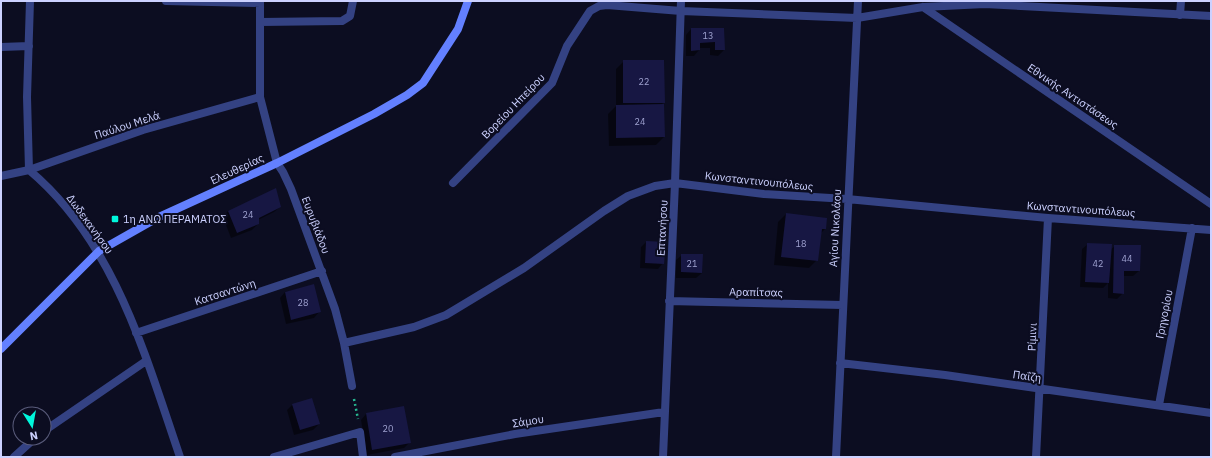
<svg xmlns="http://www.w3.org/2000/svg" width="1212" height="458" viewBox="0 0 1212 458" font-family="'IBM Plex Sans',sans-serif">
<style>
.shadow{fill:#0007}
.building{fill:#171743}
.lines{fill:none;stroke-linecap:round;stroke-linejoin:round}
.path{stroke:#27b891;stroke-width:2.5;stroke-dasharray:2 3;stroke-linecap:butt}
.street{stroke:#344283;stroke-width:8}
.secondary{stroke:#6380ff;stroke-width:8}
.poi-dot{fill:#00f7dc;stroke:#0c0d21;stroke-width:1.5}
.labels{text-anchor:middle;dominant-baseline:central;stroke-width:4;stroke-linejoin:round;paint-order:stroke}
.number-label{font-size:9px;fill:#9fa2d0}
.street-label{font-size:11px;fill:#ccd1ff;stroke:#0c0d21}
.poi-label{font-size:11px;fill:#ccd1ff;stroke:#0c0d21;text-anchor:start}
</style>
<rect width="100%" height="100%" fill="#0c0d21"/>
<path class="shadow" d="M691 29H723L724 50 718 56 710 55V48H699V50L694 56H686V35Z
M624 61 664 102 661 105 664 137 656 145 609 146 608 114 616 106V69Z
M280 207 274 212 258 220V224L252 230 231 238 223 217 228 211Z
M786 214 825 229 820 234 817 260 809 268 774 265 778 222Z
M646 242 663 263 658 269 640 268 641 247Z
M1088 244 1110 250 1115 246 1139 271 1133 276H1123V293L1117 299 1108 298V283L1103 288 1080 287 1082 249Z
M682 255 702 273 696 278H676V260Z
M313 285 319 312 314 318 286 324 280 298 285 292Z
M1211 398V406L1209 405Z
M292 405 319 424 313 430 294 435 287 410Z
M366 414 410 442 404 448 367 455 361 420Z"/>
<path class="building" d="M691 28H724L725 50H715V42L700 43V50L691 51Z
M623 60H664L665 103H623Z
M664 104 665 137 616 138V105Z
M276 188 281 207 259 218V224L237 233 228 211Z
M786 213 827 218 826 229H822L818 261 781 257Z
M646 241 666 242 664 264 645 263Z
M1087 243 1112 244 1109 283 1085 282Z
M1114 245H1141L1140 271H1124V294L1113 293Z
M681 254H703L702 273 681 272Z
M314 284 321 312 291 320 285 292Z
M312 398 320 424 300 430 292 404Z
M404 406 411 443 372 450 366 413Z"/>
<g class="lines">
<path class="path" d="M354 399 358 419"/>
<path class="street" d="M30 1 27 97 29 170C115 242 145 355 180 457
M166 1 260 3
M260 1V97L277 163 283 172 291 189 335 309 344 343 352 386
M923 7 1211 204
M1180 15 1181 1
M260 22 342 21 350 16 353 1
M1 47 29 46
M1 176 29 170 143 130 260 97
M453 183 552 83 567 46 590 11 599 6 607 5 681 11 857 18 923 7 985 4 1211 16
M669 301 843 305
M136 333 322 271
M344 343 414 327 446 315 524 268 604 211 628 196 655 186 675 183 764 194 847 199 1048 218 1211 230
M840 363 945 375 1211 413
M1159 405 1192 228
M44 431 146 361
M14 457 35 438
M274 457 360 432 363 457
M395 457 515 434 664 412
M663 457 675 183 681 1
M836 457 858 1
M1036 457 1048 218"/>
<path class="secondary" d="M1 349 99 251 159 217 277 163 374 114 407 95 423 83 458 29 468 1"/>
</g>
<rect class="poi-dot" x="111" y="215" width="8" height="8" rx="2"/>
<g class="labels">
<g class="number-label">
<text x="708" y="35">13</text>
<text x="644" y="81">22</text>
<text x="640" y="121">24</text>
<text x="248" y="214">24</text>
<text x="801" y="243">18</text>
<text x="1127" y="258">44</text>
<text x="692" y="263">21</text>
<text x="1098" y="263">42</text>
<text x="303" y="302">28</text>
<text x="388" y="428">20</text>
</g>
<g class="street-label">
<text transform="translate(1073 96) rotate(34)">Εθνικής Αντιστάσεως</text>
<text transform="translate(513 106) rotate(-46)">Βορείου Ηπείρου</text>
<text transform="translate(127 125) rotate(-18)">Παύλου Μελά</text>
<text transform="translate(237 169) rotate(-25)">Ελευθερίας</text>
<text transform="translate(759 181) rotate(6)">Κωνσταντινουπόλεως</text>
<text transform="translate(1081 209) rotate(4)">Κωνσταντινουπόλεως</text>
<text transform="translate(90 224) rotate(54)">Δωδεκανήσου</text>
<text transform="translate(316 225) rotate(69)">Ευρυβιάδου</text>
<text transform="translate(662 228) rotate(-87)">Επτανήσου</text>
<text transform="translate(835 228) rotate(-87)">Αγίου Νικολάου</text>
<text transform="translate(225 292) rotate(-18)">Κατσαντώνη</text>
<text transform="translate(756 292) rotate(1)">Αραπίτσας</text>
<text transform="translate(1164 314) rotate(-79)">Γρηγορίου</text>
<text transform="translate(1032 337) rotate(-88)">Ρίμινι</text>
<text transform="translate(1027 376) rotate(8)">Παΐζη</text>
<text transform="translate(528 421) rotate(-9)">Σάμου</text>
</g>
<g class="poi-label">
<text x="123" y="219">1η ΑΝΩ ΠΕΡΑΜΑΤΟΣ</text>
</g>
</g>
<rect width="1212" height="458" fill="none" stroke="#ccd1ff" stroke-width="4"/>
<g transform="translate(32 426) rotate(169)"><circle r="19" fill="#0c0d21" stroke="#595b7a"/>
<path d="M0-3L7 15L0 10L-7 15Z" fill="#00f7dc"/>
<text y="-6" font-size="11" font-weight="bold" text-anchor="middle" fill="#ccd1ff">N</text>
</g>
</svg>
